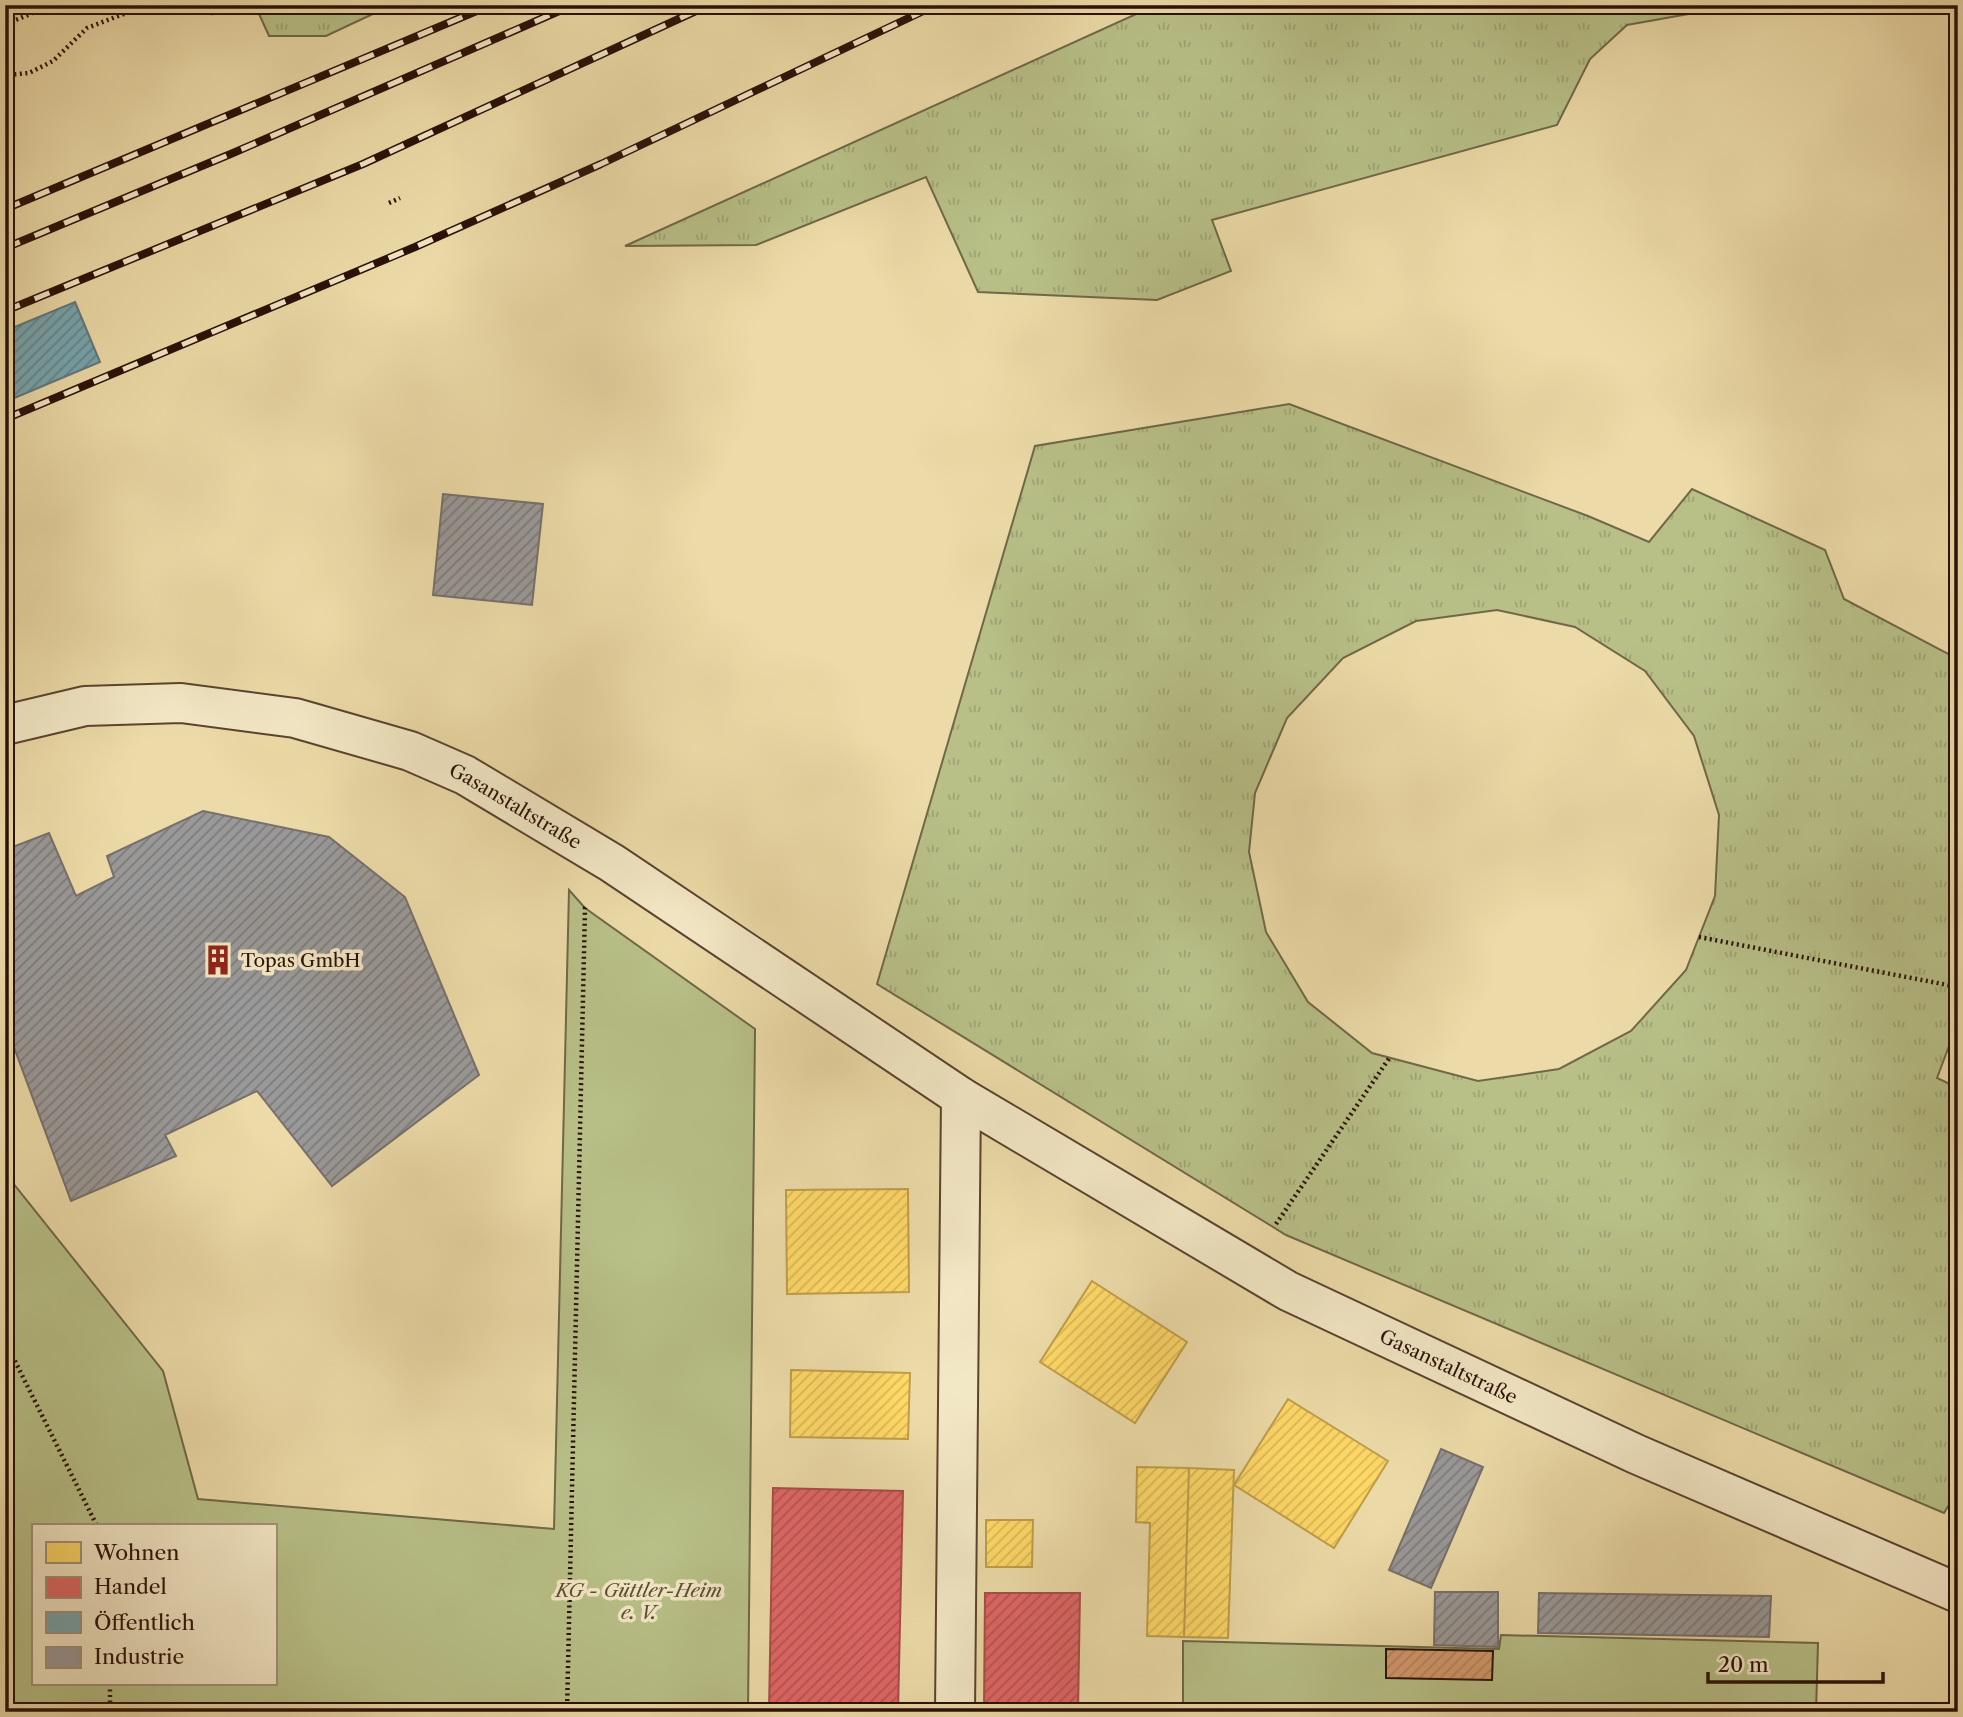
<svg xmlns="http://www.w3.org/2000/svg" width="1963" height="1717" viewBox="0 0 1963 1717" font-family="'Libre Caslon Text',serif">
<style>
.grass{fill:url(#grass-tufts);stroke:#706848;stroke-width:2;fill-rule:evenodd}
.garden{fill:#b8c088;stroke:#706848;stroke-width:2;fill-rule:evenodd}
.homes{fill:url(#homes-hatch);stroke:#bf9d4a;stroke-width:2}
.shops{fill:url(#shops-hatch);stroke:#a94c4a;stroke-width:2}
.public{fill:url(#public-hatch);stroke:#5f787d;stroke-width:2}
.industry{fill:url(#industry-hatch);stroke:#77706d;stroke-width:2}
.building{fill:url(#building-hatch);stroke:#291007;stroke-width:2}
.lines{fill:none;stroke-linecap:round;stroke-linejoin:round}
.street-casing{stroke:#5a432f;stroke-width:42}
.path{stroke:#291007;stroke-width:4.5;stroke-dasharray:2 3.5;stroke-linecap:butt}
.street{stroke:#f3e8c6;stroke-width:38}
.rail-casing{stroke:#291007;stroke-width:8}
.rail{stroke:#f3e8c6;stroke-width:5;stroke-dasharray:16;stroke-linecap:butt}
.labels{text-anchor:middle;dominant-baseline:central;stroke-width:7;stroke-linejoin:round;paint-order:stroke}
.street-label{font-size:19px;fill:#291007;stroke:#f3e8c6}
.poi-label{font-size:19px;fill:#291007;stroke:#f3e8c6;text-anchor:start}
.park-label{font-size:19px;font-style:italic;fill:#5b4e34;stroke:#f3e8c6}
</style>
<defs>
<pattern id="grass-tufts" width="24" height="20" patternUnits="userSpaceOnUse" patternTransform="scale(1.75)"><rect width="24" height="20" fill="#b8c088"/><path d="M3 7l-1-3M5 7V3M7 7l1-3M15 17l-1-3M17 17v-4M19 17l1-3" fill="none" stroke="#9ea474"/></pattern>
<pattern id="homes-hatch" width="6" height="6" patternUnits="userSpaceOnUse" patternTransform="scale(1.75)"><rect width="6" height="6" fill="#ffd966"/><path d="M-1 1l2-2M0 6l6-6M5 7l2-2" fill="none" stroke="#dbb957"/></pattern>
<pattern id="shops-hatch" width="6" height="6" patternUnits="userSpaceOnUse" patternTransform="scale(1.75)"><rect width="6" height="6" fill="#e06666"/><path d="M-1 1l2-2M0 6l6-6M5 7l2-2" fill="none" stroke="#b65352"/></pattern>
<pattern id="public-hatch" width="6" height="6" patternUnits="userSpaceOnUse" patternTransform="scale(1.75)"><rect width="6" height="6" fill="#76a5af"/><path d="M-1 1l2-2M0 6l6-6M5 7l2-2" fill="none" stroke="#61858c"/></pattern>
<pattern id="industry-hatch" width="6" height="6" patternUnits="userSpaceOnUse" patternTransform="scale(1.75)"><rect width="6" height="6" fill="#999"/><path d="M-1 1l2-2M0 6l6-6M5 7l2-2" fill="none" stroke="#7d7b7b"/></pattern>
<pattern id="building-hatch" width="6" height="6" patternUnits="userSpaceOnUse" patternTransform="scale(1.75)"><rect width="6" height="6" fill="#d59b6e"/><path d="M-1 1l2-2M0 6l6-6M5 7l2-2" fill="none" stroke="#b7845e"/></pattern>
</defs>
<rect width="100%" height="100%" fill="#ecdba8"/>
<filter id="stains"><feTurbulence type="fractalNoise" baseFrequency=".00286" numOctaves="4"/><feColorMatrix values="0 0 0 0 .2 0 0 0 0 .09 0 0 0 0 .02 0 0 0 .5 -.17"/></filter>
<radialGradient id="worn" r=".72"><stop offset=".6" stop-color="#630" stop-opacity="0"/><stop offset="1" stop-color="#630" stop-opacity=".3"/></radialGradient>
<path class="grass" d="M255 5H392L326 36H269Z
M1156 5H1739L1627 25 1590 59 1557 125 1212 220 1231 271 1157 300 978 292 926 177 756 245 625 246Z
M1289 404 1588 516 1649 542 1692 489 1825 550 1844 599 1958 659V1022L1937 1078 1958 1088V1490L1944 1513 1286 1235 877 984 1035 446ZM1497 610 1575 627 1645 671 1694 736 1719 815 1715 896 1686 970 1631 1031 1559 1069 1478 1081 1372 1053 1308 1002 1266 932 1249 852 1255 793 1287 718 1343 658 1416 621Z"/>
<path class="garden" d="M569 890 585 908 755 1029 748 1712H5V1166L9 1178 163 1371 198 1499 554 1529ZM33 1526H275V1684H33Z
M1501 1635 1818 1643 1816 1712H1183V1641L1499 1649Z"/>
<path class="homes" d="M908 1189 909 1292 787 1294 786 1190Z
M1092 1281 1187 1342 1135 1423 1040 1362Z
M791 1370 910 1373 908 1439 790 1437Z
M1288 1399 1388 1461 1334 1548 1234 1485Z
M1137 1467 1189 1468 1184 1637 1147 1636 1150 1523 1136 1522Z
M1189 1468 1234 1470 1228 1638 1184 1637Z
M986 1520H1033L1032 1567H986Z"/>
<path class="shops" d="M773 1488 903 1491 898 1712H769Z
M985 1593H1080L1078 1712H984Z"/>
<path class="public" d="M75 302 100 362 5 402V331Z"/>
<path class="industry" d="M443 494 543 504 532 605 433 595Z
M203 811 329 837 405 897 479 1075 332 1186 257 1091 165 1135 176 1156 71 1201 5 1023V850L49 833 76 896 114 877 107 856Z
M1441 1449 1483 1467 1431 1588 1389 1570Z
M1435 1592H1498V1647L1434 1645Z
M1539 1593 1771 1596 1769 1637 1538 1633Z"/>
<path class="building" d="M1386 1649 1493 1651 1492 1680 1386 1678Z"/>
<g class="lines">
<g class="street-casing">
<g id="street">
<path id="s1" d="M5 725 85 706 181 703 295 718 410 751 465 775 612 863 961 1097 1288 1291 1636 1454 1958 1593"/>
<path d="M955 1712 961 1097"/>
</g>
</g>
<path class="path" d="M163 5 212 13 244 5
M6 24 52 5
M5 72 7 75 29 73 53 61 87 28 147 5
M389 203 400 198
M1699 937 1958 987
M1276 1224 1390 1057
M5 1341 97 1526
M110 1684V1712
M567 1712 585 908 587 905"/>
<use href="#street" class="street"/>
<g class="rail-casing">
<path id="rail" d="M5 209 491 5
M5 248 233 153 573 5
M5 311 363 164 709 5
M5 419 415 247 601 164 936 5"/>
</g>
<use href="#rail" class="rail"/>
</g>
<defs>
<g id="building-bare" transform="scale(2.415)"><path d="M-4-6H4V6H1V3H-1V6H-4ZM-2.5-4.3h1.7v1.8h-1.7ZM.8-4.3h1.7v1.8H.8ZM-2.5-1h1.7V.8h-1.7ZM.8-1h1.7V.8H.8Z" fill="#8f2418" stroke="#f3e8c6" stroke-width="2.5" paint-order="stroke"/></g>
</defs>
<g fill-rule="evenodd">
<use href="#building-bare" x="218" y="960"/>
</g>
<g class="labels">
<g class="street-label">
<text stroke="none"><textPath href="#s1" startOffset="532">Gasanstaltstraße</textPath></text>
<text stroke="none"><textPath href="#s1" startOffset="1622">Gasanstaltstraße</textPath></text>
</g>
<g class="poi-label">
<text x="241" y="960">Topas GmbH</text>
</g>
<g class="park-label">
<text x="639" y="1590">KG - Güttler-Heim<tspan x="639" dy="22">e. V.</tspan></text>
</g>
</g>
<rect width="1963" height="1717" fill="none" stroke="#ecdba8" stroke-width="28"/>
<rect x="7" y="7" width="1949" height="1703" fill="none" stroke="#291007" stroke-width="3.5"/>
<rect x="14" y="14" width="1935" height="1689" fill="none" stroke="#291007" stroke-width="2"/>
<rect x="32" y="1524" width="245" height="161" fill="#f3e8c6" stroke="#a2927a" stroke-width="2"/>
<rect x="46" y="1542" width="35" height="21" fill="#ffd966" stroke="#a2927a" stroke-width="2"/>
<text x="94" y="1560" font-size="21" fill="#291007">Wohnen</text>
<rect x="46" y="1577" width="35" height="21" fill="#e06666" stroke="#a2927a" stroke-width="2"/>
<text x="94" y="1594" font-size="21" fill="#291007">Handel</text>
<rect x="46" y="1612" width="35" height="21" fill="#76a5af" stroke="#a2927a" stroke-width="2"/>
<text x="94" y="1630" font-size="21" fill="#291007">Öffentlich</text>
<rect x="46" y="1647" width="35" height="21" fill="#999999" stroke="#a2927a" stroke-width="2"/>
<text x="94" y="1664" font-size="21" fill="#291007">Industrie</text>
<path d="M1708 1672v10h175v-10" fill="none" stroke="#291007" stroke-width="3.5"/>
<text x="1718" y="1672" font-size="21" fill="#291007" stroke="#f3e8c6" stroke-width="5" paint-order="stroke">20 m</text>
<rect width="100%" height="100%" filter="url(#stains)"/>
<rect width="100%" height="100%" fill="url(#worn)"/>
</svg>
